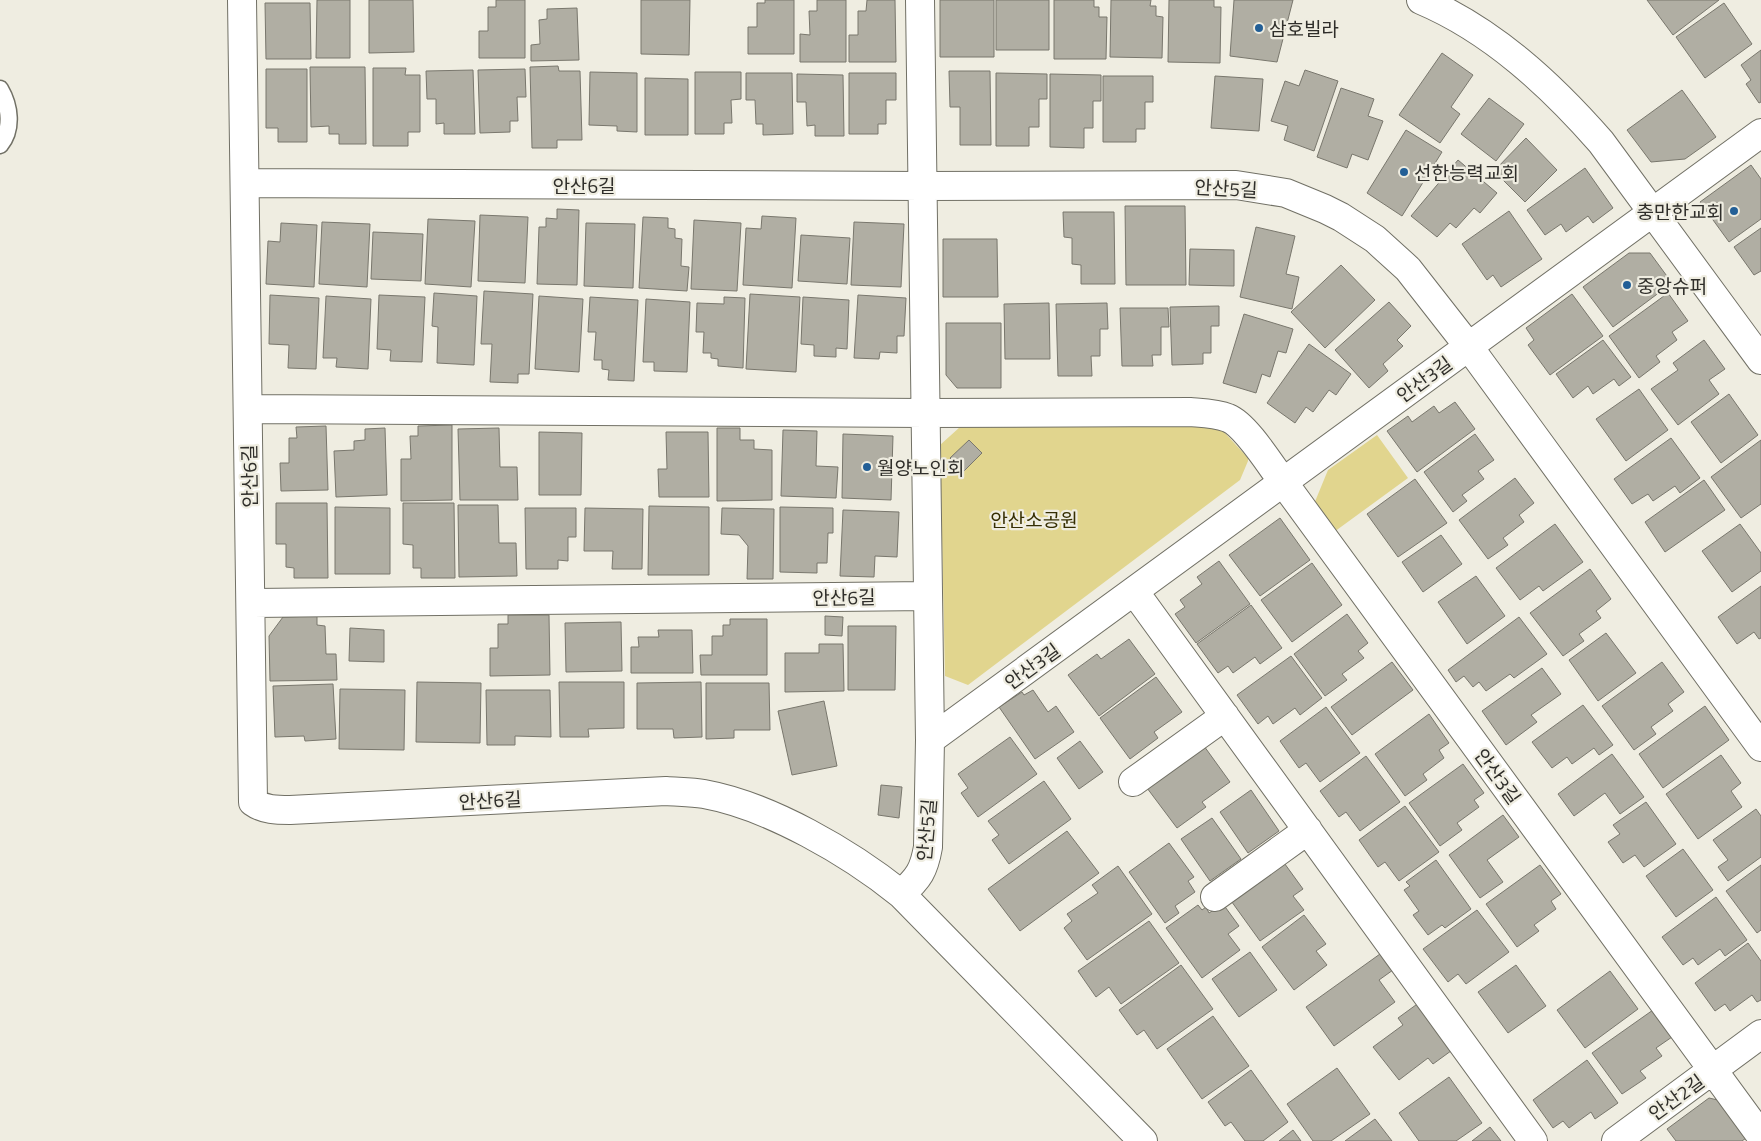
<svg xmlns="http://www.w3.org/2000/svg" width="1761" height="1141" viewBox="0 0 1761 1141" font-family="'Titillium Web','Noto Sans KR',sans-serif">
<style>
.green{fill:#e1d58e}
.building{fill:#b0aea3;stroke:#79776d}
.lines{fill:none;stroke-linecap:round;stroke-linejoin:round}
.lane-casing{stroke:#717065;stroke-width:19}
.street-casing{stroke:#717065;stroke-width:30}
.lane{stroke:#fff;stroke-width:16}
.street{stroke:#fff;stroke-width:28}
.poi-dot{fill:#235f96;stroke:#efede1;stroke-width:2}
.labels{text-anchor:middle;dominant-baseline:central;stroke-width:4.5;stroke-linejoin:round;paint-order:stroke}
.poi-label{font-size:19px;fill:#2f2e2a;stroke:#efede1;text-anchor:start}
.street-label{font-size:19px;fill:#2f2e2a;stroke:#efede1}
.park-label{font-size:19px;fill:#352e02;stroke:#efede1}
</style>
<rect width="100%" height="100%" fill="#efede1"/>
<path class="green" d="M1206 425 1220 429 1224 432 1248 458V461L1240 480 968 685 945 676 940 445 960 427Z
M1377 435 1408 478 1334 532 1314 504 1328 470Z"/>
<path class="building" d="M317 0H350V58H316Z
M369 0H413L414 52 369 53Z
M496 0H525V58H479V31H488V7H496Z
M641 0H690L689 55 641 54Z
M765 0H794V54H748V27H757V3H765Z
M817 0H846V62H800V34L810 35 809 11H817Z
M867 0H895L896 62H849V35H858V11H866Z
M940 0H994V57H940Z
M996 0H1049V50H996Z
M1054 0H1094V7H1099V17H1107L1106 59H1054Z
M1111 0H1151L1150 6H1156V16L1163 17 1162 58 1110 57Z
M1169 0H1214V7H1221L1220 63 1168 62Z
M1234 0H1293L1277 62 1230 56Z
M1647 0H1719L1673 35Z
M265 3H310L311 59H266Z
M1724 3 1752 44 1705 78 1676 37Z
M577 8 579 60 531 61V45L540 44 539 20 547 19V9Z
M1761 50V102L1759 103 1746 84 1751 80 1741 65Z
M1442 53 1473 75 1451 107 1460 114 1440 143 1399 115Z
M558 66 559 71H580L582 140H557V148H532L530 67Z
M310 67H365L366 144H339V134H329V126L311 127Z
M373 68H406L405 75H420V132H408V146H373Z
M266 69H307V142H278V128H266Z
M525 69 526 97H517L518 121H510V132L480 133 478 70Z
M473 70 475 134H444V123L436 124V99H427L426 71Z
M1305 70 1338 81 1314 151 1284 140 1288 126 1271 121 1285 81 1299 86Z
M949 71H990L991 145H960V107H950Z
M590 72 637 73V132L617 131V126L589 125Z
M695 72H741V99L731 100 732 123H724V134H695Z
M746 73H792L793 134 763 135V124H756L755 100H746Z
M849 73H896V100H886V124H878V134H849Z
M996 73 1047 74V99H1039V127H1029V146H996Z
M797 74 843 75 844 136H815V125L807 126 806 102H797Z
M1050 74 1101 75V101H1093V128H1084V148L1050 147Z
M1103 76H1153V102H1145V129H1136V142H1103Z
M1215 76 1263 79 1259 131 1211 128Z
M645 78 688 79V135H645Z
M1341 88 1374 99 1368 116 1383 121 1368 160 1352 154 1347 168 1317 157Z
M1682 90 1716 137 1685 159 1651 162 1627 130Z
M1489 98 1524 124 1496 161 1461 134Z
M1406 130 1442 152 1402 216 1367 193Z
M1526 138 1557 170 1525 202 1494 171Z
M1458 160 1497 193 1480 213 1474 208 1456 228 1450 223 1437 237 1411 216Z
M1751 165 1761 179V219L1729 242 1700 202Z
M1585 168 1613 208 1593 223 1588 216 1566 232 1561 224 1545 235 1527 210Z
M1125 206H1185L1186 285H1126Z
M557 209 579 210 577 285 537 284 539 227H546V218L557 219Z
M1509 211 1542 259 1501 287 1493 275 1487 280 1462 244Z
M1063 212H1114L1115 284H1081V265L1072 264V238L1064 237Z
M480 215 528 217 525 283 478 281Z
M762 216 796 218 792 288 743 285 746 228 761 229Z
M643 217 668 218V228L675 229V238L682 239 681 266 689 267 687 291 639 288Z
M428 219 475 221 471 287 425 284Z
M694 220 741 223 737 291 691 289Z
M322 222 370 224 367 287 319 284Z
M854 222 904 224 901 287 851 285Z
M281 223 317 225 314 287 266 284 268 241 280 242Z
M586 223 635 224 633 288 584 286Z
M1256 227 1295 236 1286 274 1299 277 1292 309 1240 297Z
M1761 228V271L1754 275 1734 247Z
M373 232 423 234 421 281 371 279Z
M801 235 850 238 847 284 798 281Z
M943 239H997L998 297H943Z
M1190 249 1234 250V286L1189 285Z
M1629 253H1650L1672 283 1613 327 1583 287Z
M1341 265 1375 300 1325 348 1291 312Z
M484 291 533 294 529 374H518V383L490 382 492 344H481Z
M434 293 477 296 474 365 437 363 438 327 432 326Z
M1668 293 1688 321 1672 332 1677 340 1656 356 1660 362 1639 378 1609 336Z
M750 294 800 297 796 372 746 369Z
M1572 294 1603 336 1550 375 1528 345 1534 340 1526 328Z
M270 295 319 298 316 369 288 368 289 345 269 344Z
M379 295 425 297 422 362 390 361 391 350 377 349Z
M858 295 906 298 904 336H897V353L880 352 879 359 854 358Z
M326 296 371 299 368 369 336 367 337 358H323Z
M539 296 583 299 579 372 535 369Z
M590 297 638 300 634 381 608 380 609 370 602 369V360H594L596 332H588Z
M724 297 745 298 743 368 718 366V359L711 358V353H703L704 332H696L697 303 724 304Z
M803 297 849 300 847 349 836 348V357L814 356V345L801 344Z
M646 299 690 302 687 372 654 371V362H643Z
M1389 302 1411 326 1397 340 1403 346 1383 364 1388 371 1369 388 1335 350Z
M1049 303 1050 359H1005L1004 304Z
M1107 303 1108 329H1100V356H1091L1092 376H1058L1056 304Z
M1219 306V326H1211V353H1203V364L1172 365 1170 307Z
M1120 308H1168L1169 327H1161V355H1152L1153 366H1122Z
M1244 314 1293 329 1286 353 1278 351 1270 377 1262 374 1256 393 1223 383Z
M946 323H1001V388H957L946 375Z
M1603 340 1631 377 1619 386 1614 379 1593 394 1588 386 1573 398 1556 374Z
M1704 340 1725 369 1709 380 1719 394 1678 425 1651 389 1678 370 1673 363Z
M1309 344 1351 374 1336 395 1329 390 1313 412 1306 407 1295 423 1267 403Z
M1639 389 1668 430 1626 461 1596 419Z
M1729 394 1758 435 1721 463 1691 422Z
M1455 402 1475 429 1417 472 1387 431 1408 416 1412 422 1434 406 1439 413Z
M452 425V500L401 501V459H411L410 436H418V426Z
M326 426 328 490 281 491 280 463H289V438H297L296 427Z
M385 428 387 495 336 497 334 451 354 450V441L365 440V429Z
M499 428 500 467H517L518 500H460L458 429Z
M717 428H740V440H754V449L772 450V500L717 501Z
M783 430 817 431 816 466 838 467 836 498 781 496Z
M539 432 582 433 581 495H539Z
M666 432H708L709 497H659L658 469H667Z
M843 434 893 436 891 500 842 498Z
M1475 434 1494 460 1478 471 1484 479 1462 495 1467 501 1453 512 1424 472Z
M1671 438 1700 478 1680 493 1675 486 1653 501 1648 494 1632 504 1614 479Z
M969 440 982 453 963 472 950 458Z
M1761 440V504L1741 518 1711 477Z
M1515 478 1534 503 1519 515 1524 522 1503 538 1508 545 1488 559 1459 520Z
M1415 479 1447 523 1398 557 1367 514Z
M1704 480 1725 510 1665 552 1645 522Z
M276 503H327L328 578H294V568L286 567V544H276Z
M403 503H454L455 578H421V568H413V545L403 544Z
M458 505H498L499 543H516L517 576 459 577Z
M649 506 709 507V575H648Z
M335 507 390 508V574H335Z
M780 507 833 508V533H828L827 563H817V573L780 572Z
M525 508H576V537H568V561L558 560V569H526Z
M585 508 643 509 642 569H612L613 551H584Z
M722 508 774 509 773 579H747L748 546 739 535 721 534Z
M843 510 899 512 897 557 875 556 874 577 840 576Z
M1280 518 1310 560 1260 596 1229 555Z
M1555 524 1583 562 1543 591 1539 586 1520 600 1496 568Z
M1740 524 1761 553V571L1732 592 1702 551Z
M1441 535 1462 564 1423 592 1402 562Z
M1219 561 1250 604 1196 643 1175 614 1185 607 1180 600 1202 584 1197 577Z
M1312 563 1342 605 1292 642 1261 600Z
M1590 569 1611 599 1596 611 1601 618 1579 634 1584 641 1563 656 1530 613Z
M1476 576 1505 616 1467 644 1438 602Z
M1761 586V638L1759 639 1754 632 1737 644 1718 617Z
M1251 605 1282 648 1260 664 1255 657 1233 673 1228 666 1218 673 1197 644Z
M1347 614 1368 643 1358 651 1364 658 1342 674 1347 680 1325 696 1294 654Z
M508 615H549L550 675 490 676V648H498V624H508Z
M317 616V625L325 626 326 654H336L337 680 270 681 269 636 283 617Z
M825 616 843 617 842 636 825 635Z
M1519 617 1547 654 1514 678 1510 674 1486 691 1479 682 1473 687 1464 676 1456 682 1448 670Z
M730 619H767V675H701L700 655H712V636H723V625H730Z
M621 622 622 671 566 672 565 623Z
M848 626H896L895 690H848Z
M350 628 384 630V662L349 661Z
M658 630H692L693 673H631V647H639L638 637H659Z
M1606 633 1636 673 1598 701 1569 660Z
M1129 639 1155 674 1099 716 1068 675 1097 654 1101 659Z
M819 644H843L844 691 785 692V653H819Z
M1291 656 1322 698 1300 715 1295 708 1273 724 1268 716 1258 724 1237 695Z
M1392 662 1413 690 1352 735 1331 707Z
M1662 662 1684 692 1668 704 1673 711 1651 727 1656 734 1634 750 1602 706Z
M1542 668 1561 694 1531 715 1537 722 1506 745 1482 711Z
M1156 677 1182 712 1154 732 1158 738 1130 759 1100 718Z
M417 682 481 683 480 743 416 742Z
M559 682H624V728L588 729 589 737H560Z
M701 682 702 737 674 738 673 729H637V683Z
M706 683H769L770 730H734V738L706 739Z
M333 684 336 739 305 741 304 736 275 737 273 686Z
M340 689 405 690 404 750 339 749Z
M486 690H550L551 737 515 736V745H487Z
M1033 690 1048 712 1056 706 1074 732 1035 759 999 707 1022 692 1024 695Z
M824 701 837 766 792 775 778 711Z
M1583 705 1613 745 1599 755 1594 748 1572 764 1567 757 1552 768 1532 742Z
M1705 706 1729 740 1663 788 1639 754Z
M1326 707 1360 753 1320 782 1306 763 1299 768 1280 741Z
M1429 714 1449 743 1439 750 1444 758 1423 774 1427 780 1405 796 1375 754Z
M1010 737 1037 774 978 817 961 793 968 788 958 774Z
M1080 741 1103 772 1079 789 1057 758Z
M1204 746 1230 782 1202 802 1206 807 1177 828 1147 788Z
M1612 754 1644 797 1620 814 1605 793 1574 816 1558 794Z
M1721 755 1741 783 1731 791 1742 807 1698 839 1666 794Z
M1366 756 1400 802 1360 831 1346 812 1339 817 1320 791Z
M1463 764 1484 793 1474 800 1479 807 1457 823 1462 830 1440 846 1409 803Z
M1044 781 1071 819 1009 864 992 840 999 835 988 821Z
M881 785 902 787 899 818 878 815Z
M1251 790 1279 831 1248 853 1220 812Z
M1646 802 1676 844 1644 867 1635 855 1623 863 1608 842 1620 834 1613 825Z
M1405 806 1439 852 1399 881 1385 862 1378 867 1359 840Z
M1756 809 1761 816V857L1728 881 1718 867 1728 860 1713 840Z
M1503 815 1519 837 1487 860 1503 882 1480 898 1449 855Z
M1212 818 1241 859 1210 881 1181 839Z
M1067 831 1099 873 1020 931 988 889Z
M1169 843 1194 877 1188 881 1195 892 1175 906 1179 913 1165 923 1129 872Z
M1683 849 1713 890 1676 917 1646 876Z
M1282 860 1303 889 1293 896 1304 910 1260 941 1229 898Z
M1436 860 1471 909 1445 928 1442 925 1428 935 1413 915 1419 911 1404 890 1410 886 1406 882Z
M1540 865 1561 894 1551 901 1556 909 1534 925 1539 931 1517 947 1486 904Z
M1761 865V930L1757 933 1726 891Z
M1118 866 1152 914 1087 960 1064 928 1072 921 1067 914 1098 893 1092 885Z
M1716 897 1747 940 1725 956 1720 949 1698 965 1693 958 1683 965 1662 937Z
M1223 904 1239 926 1228 934 1240 950 1202 978 1166 928 1198 905 1202 910 1206 907 1209 913Z
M1477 910 1509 952 1466 984 1458 974 1448 982 1423 949Z
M1304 915 1326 944 1316 951 1327 965 1294 990 1262 947Z
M1149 921 1179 963 1121 1004 1109 987 1096 997 1078 971Z
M1748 943 1761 961V1000L1757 1002 1752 995 1730 1011 1725 1004 1715 1011 1695 983Z
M1250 952 1277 990 1239 1017 1212 979Z
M1380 954 1393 970 1379 980 1395 1002 1334 1046 1306 1007Z
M1181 965 1213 1009 1157 1049 1144 1030 1137 1035 1119 1010Z
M1516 965 1546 1006 1508 1033 1478 992Z
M1610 971 1638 1009 1585 1048 1557 1010Z
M1420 1002 1455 1048 1433 1064 1428 1058 1399 1080 1373 1047 1403 1025 1398 1018Z
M1653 1010 1672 1037 1656 1048 1662 1056 1640 1071 1646 1078 1622 1094 1592 1053Z
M1213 1016 1249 1066 1202 1099 1167 1049Z
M1587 1060 1618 1103 1595 1119 1591 1112 1569 1128 1563 1121 1553 1128 1533 1100Z
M1337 1068 1370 1114 1331 1141H1313L1287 1104Z
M1251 1070 1288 1122 1263 1141H1245L1231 1122 1225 1126 1208 1102Z
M1449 1077 1482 1123 1456 1141H1419L1399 1113Z
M1709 1098 1731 1103 1753 1133 1742 1141H1676L1667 1129Z
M1375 1119 1392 1141H1345Z
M1490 1127 1501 1141H1472Z
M1293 1130 1301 1141H1279Z"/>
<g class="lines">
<g class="lane-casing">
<path id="lane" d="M0 89C10 106 13 129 0 145"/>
</g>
<g class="street-casing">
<path id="street" d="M242 0 253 802C264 810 277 810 290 810L666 791C679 792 692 792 704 794 770 806 850 853 901 894L1143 1141
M1421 0C1492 30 1551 85 1601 142L1761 360
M245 183 922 186 1236 185 1286 193 1325 209 1341 217 1375 239 1408 269 1469 347 1761 747
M248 409 925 413 1190 412C1203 413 1216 413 1228 418 1246 425 1271 466 1283 482L1761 1136
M1134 591 1533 1141
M251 603 928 596
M930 740 1761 133
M1133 782 1225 716
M901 894C919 878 924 870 928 847L930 740 920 0
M1215 897 1308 830
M1616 1141 1761 1034"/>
</g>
<use href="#lane" class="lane"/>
<use href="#street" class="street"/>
</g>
<g class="poi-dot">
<circle cx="1259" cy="28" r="5"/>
<circle cx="1404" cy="172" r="5"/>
<circle cx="1734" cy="211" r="5"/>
<circle cx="1627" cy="285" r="5"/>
<circle cx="867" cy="467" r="5"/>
</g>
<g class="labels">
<g class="poi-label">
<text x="1269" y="28">삼호빌라</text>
<text x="1414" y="172">선한능력교회</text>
<text x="1724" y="211" text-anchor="end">충만한교회</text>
<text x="1637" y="285">중앙슈퍼</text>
<text x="877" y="467">월양노인회</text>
</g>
<g class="street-label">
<text x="584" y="185">안산6길</text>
<text transform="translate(1226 188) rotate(3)">안산5길</text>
<text transform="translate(1424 379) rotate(-36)">안산3길</text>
<text transform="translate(249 476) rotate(-91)">안산6길</text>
<text transform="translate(844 597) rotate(-1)">안산6길</text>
<text transform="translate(1032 666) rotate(-36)">안산3길</text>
<text transform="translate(1498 776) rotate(54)">안산3길</text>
<text transform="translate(490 800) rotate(-3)">안산6길</text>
<text transform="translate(926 830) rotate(-85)">안산5길</text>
<text transform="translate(1676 1097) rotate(-36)">안산2길</text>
</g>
<g class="park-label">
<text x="1034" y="519">안산소공원</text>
</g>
</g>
</svg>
